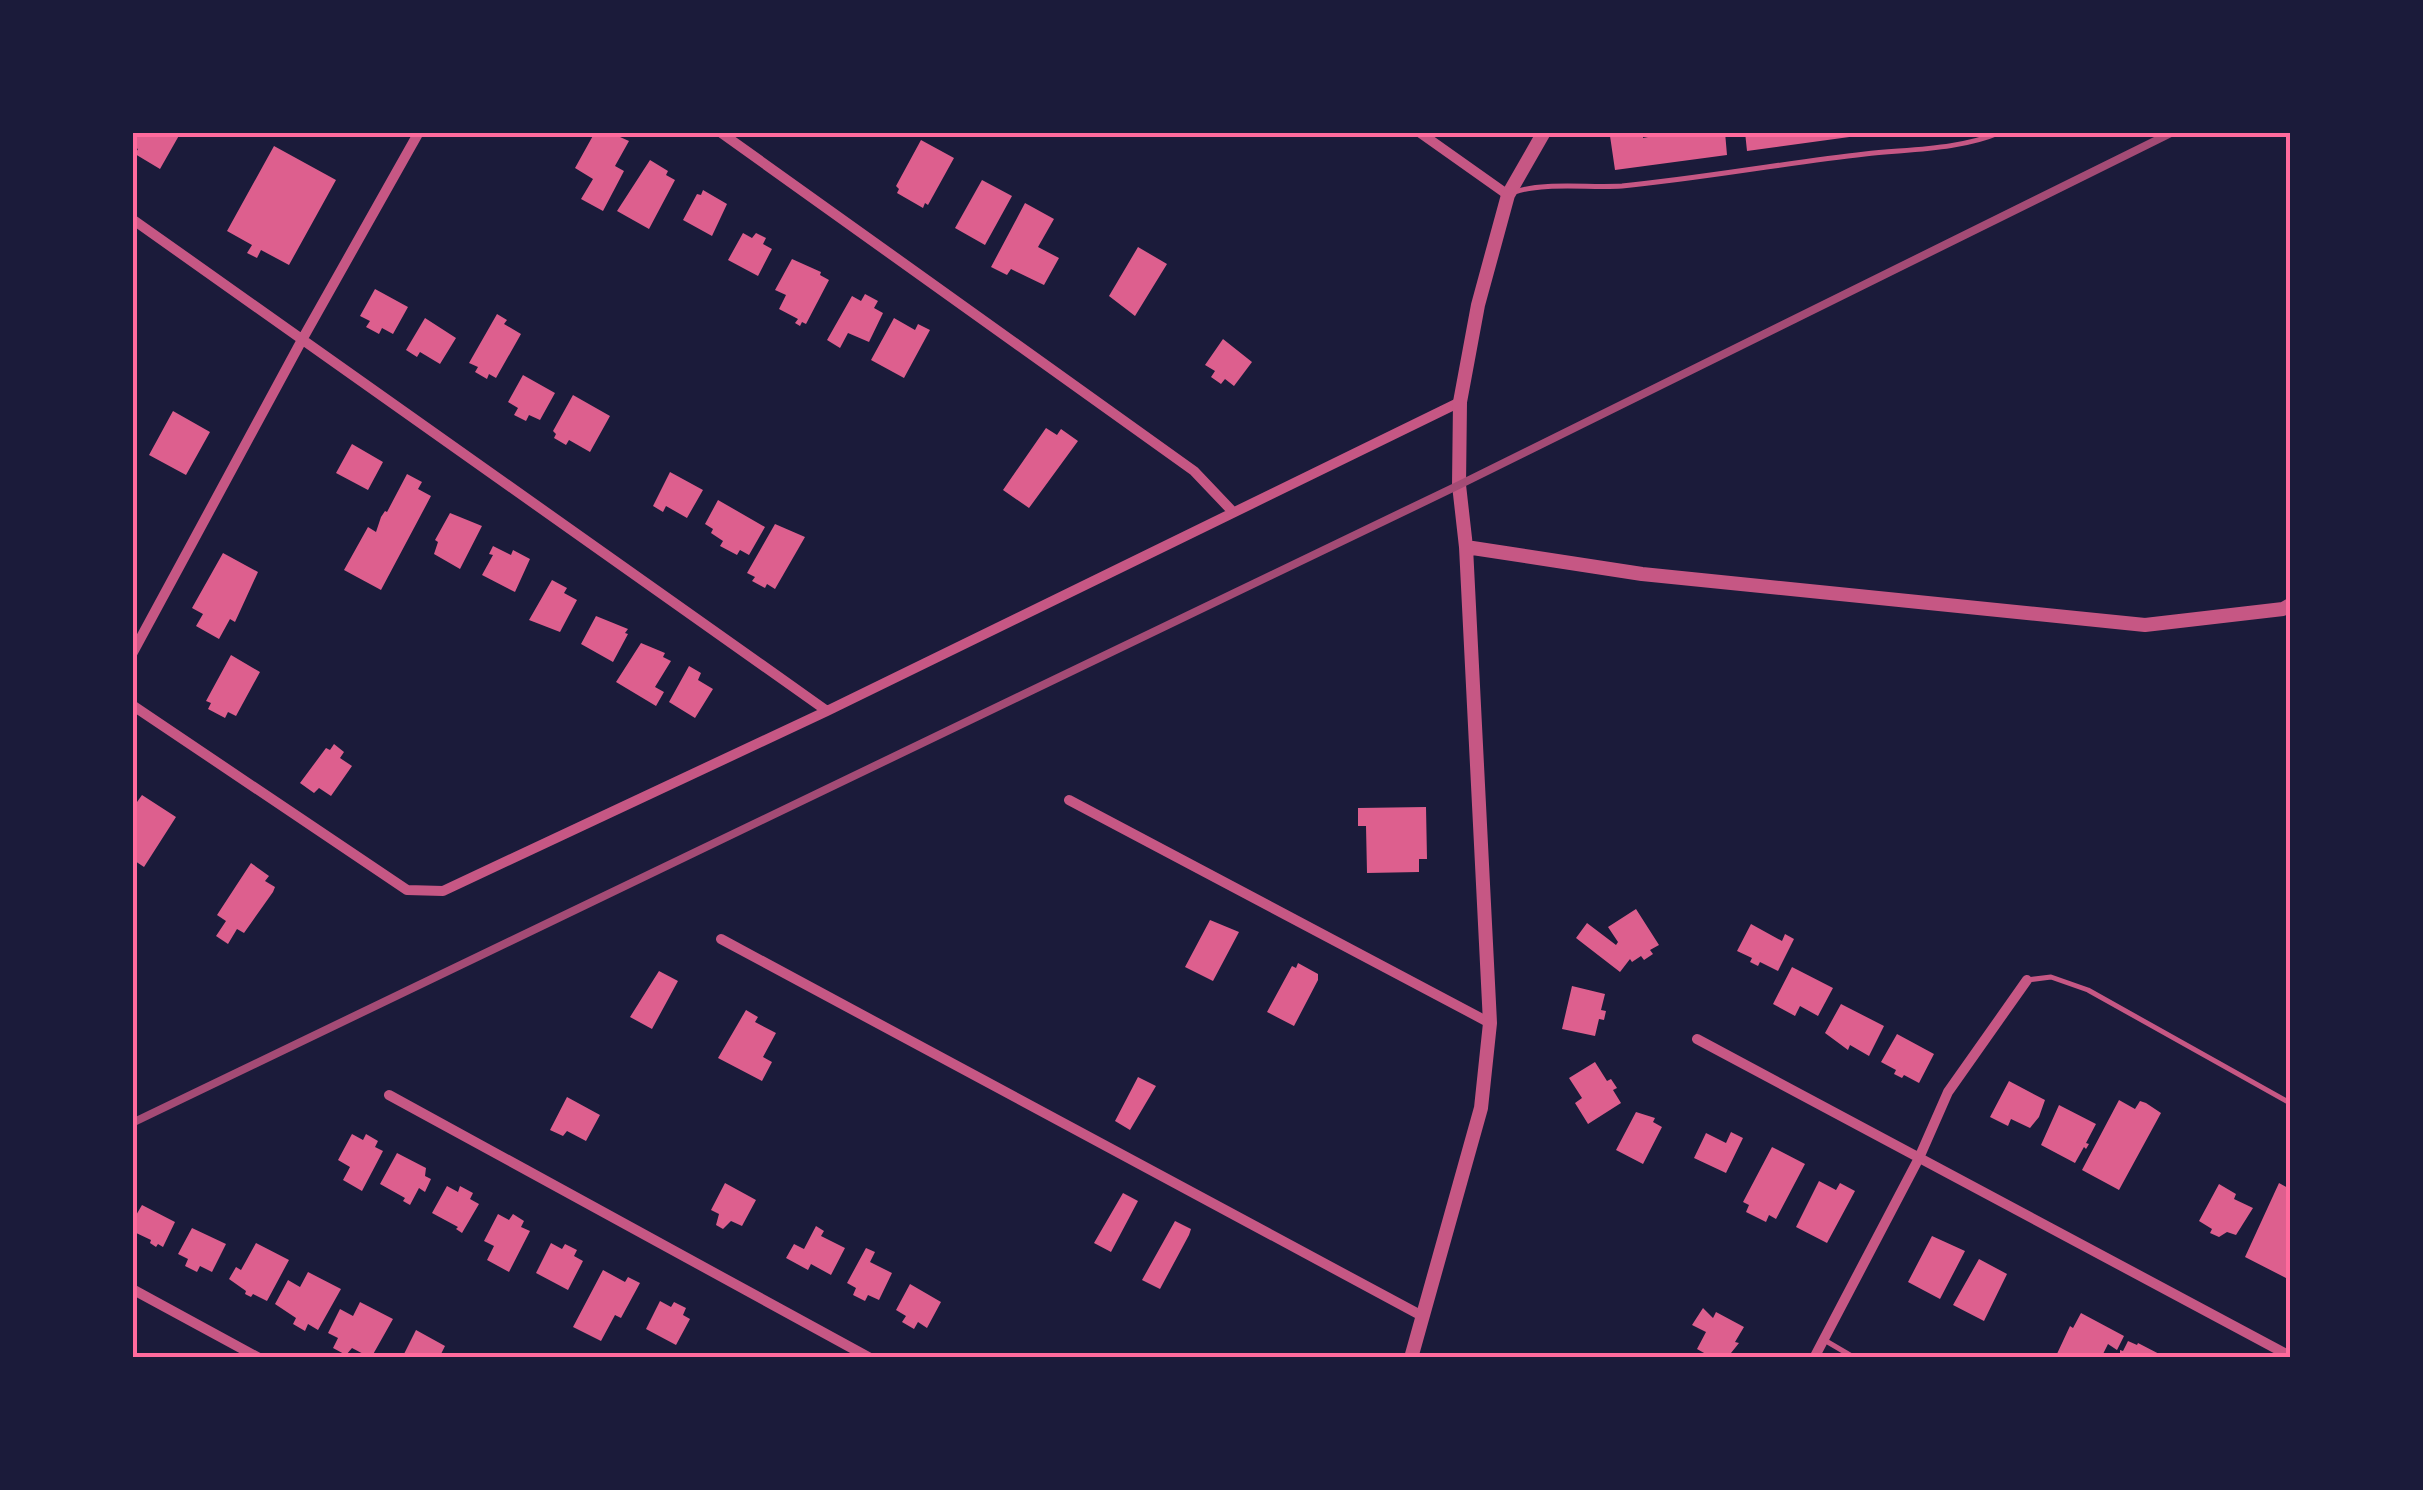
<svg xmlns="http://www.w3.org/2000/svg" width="2423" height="1490" viewBox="0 0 2423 1490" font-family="Montserrat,sans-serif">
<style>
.building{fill:#dd5f8e}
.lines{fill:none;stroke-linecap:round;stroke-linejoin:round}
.service{stroke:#c65784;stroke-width:5}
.minor{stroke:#c65784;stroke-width:10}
.tertiary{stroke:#c65784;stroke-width:14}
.rail{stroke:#a44b75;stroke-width:8}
.neatline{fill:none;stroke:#ff6b9d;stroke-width:4}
</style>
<rect width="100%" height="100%" fill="#1b1b3a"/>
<path class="building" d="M132 132H181L160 169 135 154 138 149 132 146Z
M595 132H622L620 137 629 141 615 166 624 171 603 211 581 199 593 179 575 168Z
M1637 132 1643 133V138L1673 132H1725L1727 155 1615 170 1610 136Z
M1745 132H1864V135L1747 151Z
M921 140 954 158 928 205 925 203 923 208 897 193 899 189 896 186Z
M274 146 336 180 289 265 261 250 257 258 247 253 252 245 227 231Z
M650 160 668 171 666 175 675 180 649 229 617 211Z
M982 180 1012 196 985 245 955 228Z
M703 190 727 204 712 236 683 220 697 194 701 195Z
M1025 203 1054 219 1038 247 1059 258 1044 285 1011 269 1007 275 991 267Z
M743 233 752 238 756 233 766 238 763 244 772 249 758 276 728 260Z
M1138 247 1167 264 1135 316 1109 296Z
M792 259 821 272 820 275 829 280 806 324 802 322 800 326 795 323 798 319 779 309 786 295 775 290Z
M375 289 408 307 393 334 382 328 379 334 366 327 370 321 360 316Z
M865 294 878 301 874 308 883 313 869 342 848 333 840 348 827 340 852 296 861 301Z
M497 314 507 320 504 324 521 334 496 378 489 374 487 379 475 372 478 367 469 363Z
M425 318 456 338 440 364 420 352 417 357 406 350Z
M894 318 915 330 918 324 930 330 904 378 871 360Z
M1223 339 1252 362 1234 386 1225 379 1221 384 1211 377 1215 371 1205 365Z
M523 375 555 393 540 420 529 415 526 421 514 415 518 408 508 402Z
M573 395 610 416 590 452 569 440 566 445 554 438 556 434 553 431Z
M173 411 210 432 186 475 149 455Z
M1046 428 1057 435 1061 429 1078 441 1029 508 1003 490Z
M352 444 383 462 368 490 336 473Z
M670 472 703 490 687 518 666 506 663 512 653 506Z
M407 474 422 482 418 489 431 496 381 590 344 570 368 527 376 532 381 517 385 511 387 512Z
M718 500 765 527 749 555 740 550 737 555 720 546 723 541 711 533 713 529 705 524Z
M450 513 482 526 460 569 434 554 438 542 435 540Z
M775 524 805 537 775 589 767 584 765 588 752 581 755 577 747 573Z
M493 546 511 555 513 550 530 559 515 592 482 575 493 555 489 554Z
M223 553 258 572 235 622 230 619 219 639 196 626 203 614 192 608Z
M552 580 567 588 564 593 577 600 560 632 529 620Z
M596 616 628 629 625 633 628 634 613 662 581 644Z
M641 643 665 653 663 657 671 661 655 687 664 692 656 706 616 682Z
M231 655 260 672 236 716 228 712 225 718 208 709 211 703 206 701Z
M689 666 701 673 698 680 713 689 695 718 669 702Z
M334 744 344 752 340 758 352 766 331 796 319 788 314 793 300 783 326 748 330 750Z
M142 795 176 817 144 867 132 859V809Z
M1426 807 1427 859H1419V872L1367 873 1366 826H1358V808Z
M251 863 269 876 265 881 275 887 273 892 244 933 237 929 228 944 216 936 226 921 217 915Z
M1636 909 1659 945 1650 950 1653 954 1644 960 1641 956 1632 962 1630 959 1620 972 1576 938 1587 923 1616 945 1618 942 1608 927Z
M1210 920 1239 932 1213 981 1185 967Z
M1751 924 1782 941 1785 934 1794 939 1778 971 1760 962 1758 966 1750 962 1752 958 1737 951Z
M1298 963 1318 974V980L1294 1026 1267 1012 1292 966 1296 968Z
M1792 967 1833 988 1818 1016 1800 1006 1795 1016 1773 1004Z
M659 971 678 981 652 1029 630 1017Z
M1572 986 1605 994 1601 1010 1606 1011 1604 1020 1599 1019 1595 1036 1562 1029Z
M1841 1004 1884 1026 1869 1056 1850 1045 1848 1050 1825 1033Z
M746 1010 758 1017 755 1022 776 1033 763 1057 772 1062 762 1081 718 1058Z
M1897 1034 1934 1054 1919 1083 1904 1075 1902 1078 1894 1074 1896 1070 1881 1062Z
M1595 1062 1607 1081 1611 1079 1617 1088 1613 1090 1621 1103 1588 1124 1575 1103 1582 1098 1569 1078Z
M1138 1077 1156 1086 1130 1130 1115 1121Z
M2009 1081 2045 1100 2039 1117 2030 1128 2011 1119 2008 1126 1990 1117Z
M567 1097 600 1115 586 1141 567 1131 563 1136 550 1130Z
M2119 1100 2135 1109 2140 1101 2146 1103 2161 1113 2119 1190 2082 1170Z
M2059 1105 2096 1124 2086 1143 2089 1144 2086 1149 2084 1147 2075 1163 2041 1145Z
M1636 1112 1655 1118 1653 1122 1662 1127 1643 1164 1616 1150Z
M1731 1132 1743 1138 1726 1173 1694 1158 1706 1133 1726 1143Z
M352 1134 363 1140 366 1134 378 1141 375 1147 383 1151 362 1191 343 1180 350 1167 338 1160Z
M1772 1147 1805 1164 1776 1219 1769 1215 1766 1222 1746 1212 1749 1205 1743 1202Z
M397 1153 426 1168 425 1176 431 1179 425 1192 419 1188 410 1205 403 1201 405 1198 380 1184Z
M1819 1181 1836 1190 1840 1183 1855 1191 1827 1243 1796 1227Z
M725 1183 756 1200 742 1226 731 1221 723 1229 716 1225 719 1214 711 1210Z
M2279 1183 2290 1189V1270L2286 1278 2245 1257Z
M2219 1184 2236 1194 2234 1199 2253 1208 2236 1235 2227 1232 2219 1237 2210 1233 2212 1229 2199 1221Z
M447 1186 458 1192 460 1186 473 1193 470 1199 479 1204 462 1233 456 1229 458 1227 432 1213Z
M1123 1193 1138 1201 1111 1252 1094 1243Z
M142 1205 175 1222 163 1247 158 1244 156 1247 150 1243 151 1240 132 1231V1222Z
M498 1214 509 1220 513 1214 524 1221 521 1227 530 1231 509 1272 487 1260 494 1246 484 1241Z
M1175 1221 1191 1229 1189 1235 1160 1289 1142 1280Z
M816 1226 824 1231 821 1236 845 1248 831 1275 811 1264 808 1270 786 1258 794 1244 804 1249Z
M192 1228 226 1244 212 1272 200 1266 197 1272 185 1266 188 1259 178 1254Z
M1932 1236 1965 1251 1940 1299 1908 1282Z
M256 1243 289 1260 267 1301 253 1294 251 1297 245 1294 246 1291 229 1279 236 1267 241 1270Z
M551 1243 562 1249 565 1244 577 1250 574 1256 583 1261 568 1290 536 1273Z
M866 1248 875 1252 870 1262 892 1273 879 1300 868 1295 865 1301 853 1295 856 1288 847 1283Z
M1979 1259 2007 1274 1984 1321 1953 1305Z
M603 1270 625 1282 628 1277 640 1283 621 1318 615 1315 601 1341 573 1327Z
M308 1272 341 1289 318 1330 308 1324 305 1331 293 1324 296 1318 275 1304 288 1280 300 1287Z
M910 1284 941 1302 927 1328 918 1322 914 1329 902 1322 906 1316 896 1310Z
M660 1301 671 1307 674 1302 686 1308 683 1315 690 1319 676 1345 646 1329Z
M360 1302 393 1319 371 1358 352 1348 346 1355 333 1348 338 1338 328 1333 340 1309 353 1316Z
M1703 1308 1713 1318 1716 1312 1744 1327 1735 1342 1739 1343 1727 1358H1713L1697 1349 1706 1332 1692 1325Z
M2081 1313 2124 1336 2117 1350 2108 1344 2101 1358 2056 1356 2070 1326 2073 1328Z
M416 1330 445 1346 439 1358H402Z
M2128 1341 2137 1345 2138 1343 2167 1358H2120V1350L2123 1351Z"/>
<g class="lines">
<path class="service" d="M1515 192C1543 182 1589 188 1622 186 1703 178 1784 163 1865 154 1910 149 1959 150 2001 132
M2027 980 2051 977 2088 990 2290 1103
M1826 1341 1855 1358"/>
<path class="minor" d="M720 132 1194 471 1233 512
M1419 132 1508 195
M132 219 827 711
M132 654 303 338 419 132
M132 705 407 890 443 891 827 711 1460 402
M1069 800 1490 1023
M721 939 1424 1317
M1697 1039 2290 1356
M389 1095 870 1358
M132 1289 259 1358
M1814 1358 1919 1158 1948 1092 2027 980"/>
<path class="tertiary" d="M1466 547 1642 574 2145 625 2283 609 2290 605
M1411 1358 1481 1108 1490 1023 1466 547 1459 485 1460 402 1478 305 1508 195 1544 132"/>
<path class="rail" d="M132 1123 1459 485 2173 132"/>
</g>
<rect width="2423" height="1490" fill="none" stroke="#1b1b3a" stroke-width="270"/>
<rect x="135" y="135" width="2153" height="1220" class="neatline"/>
</svg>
